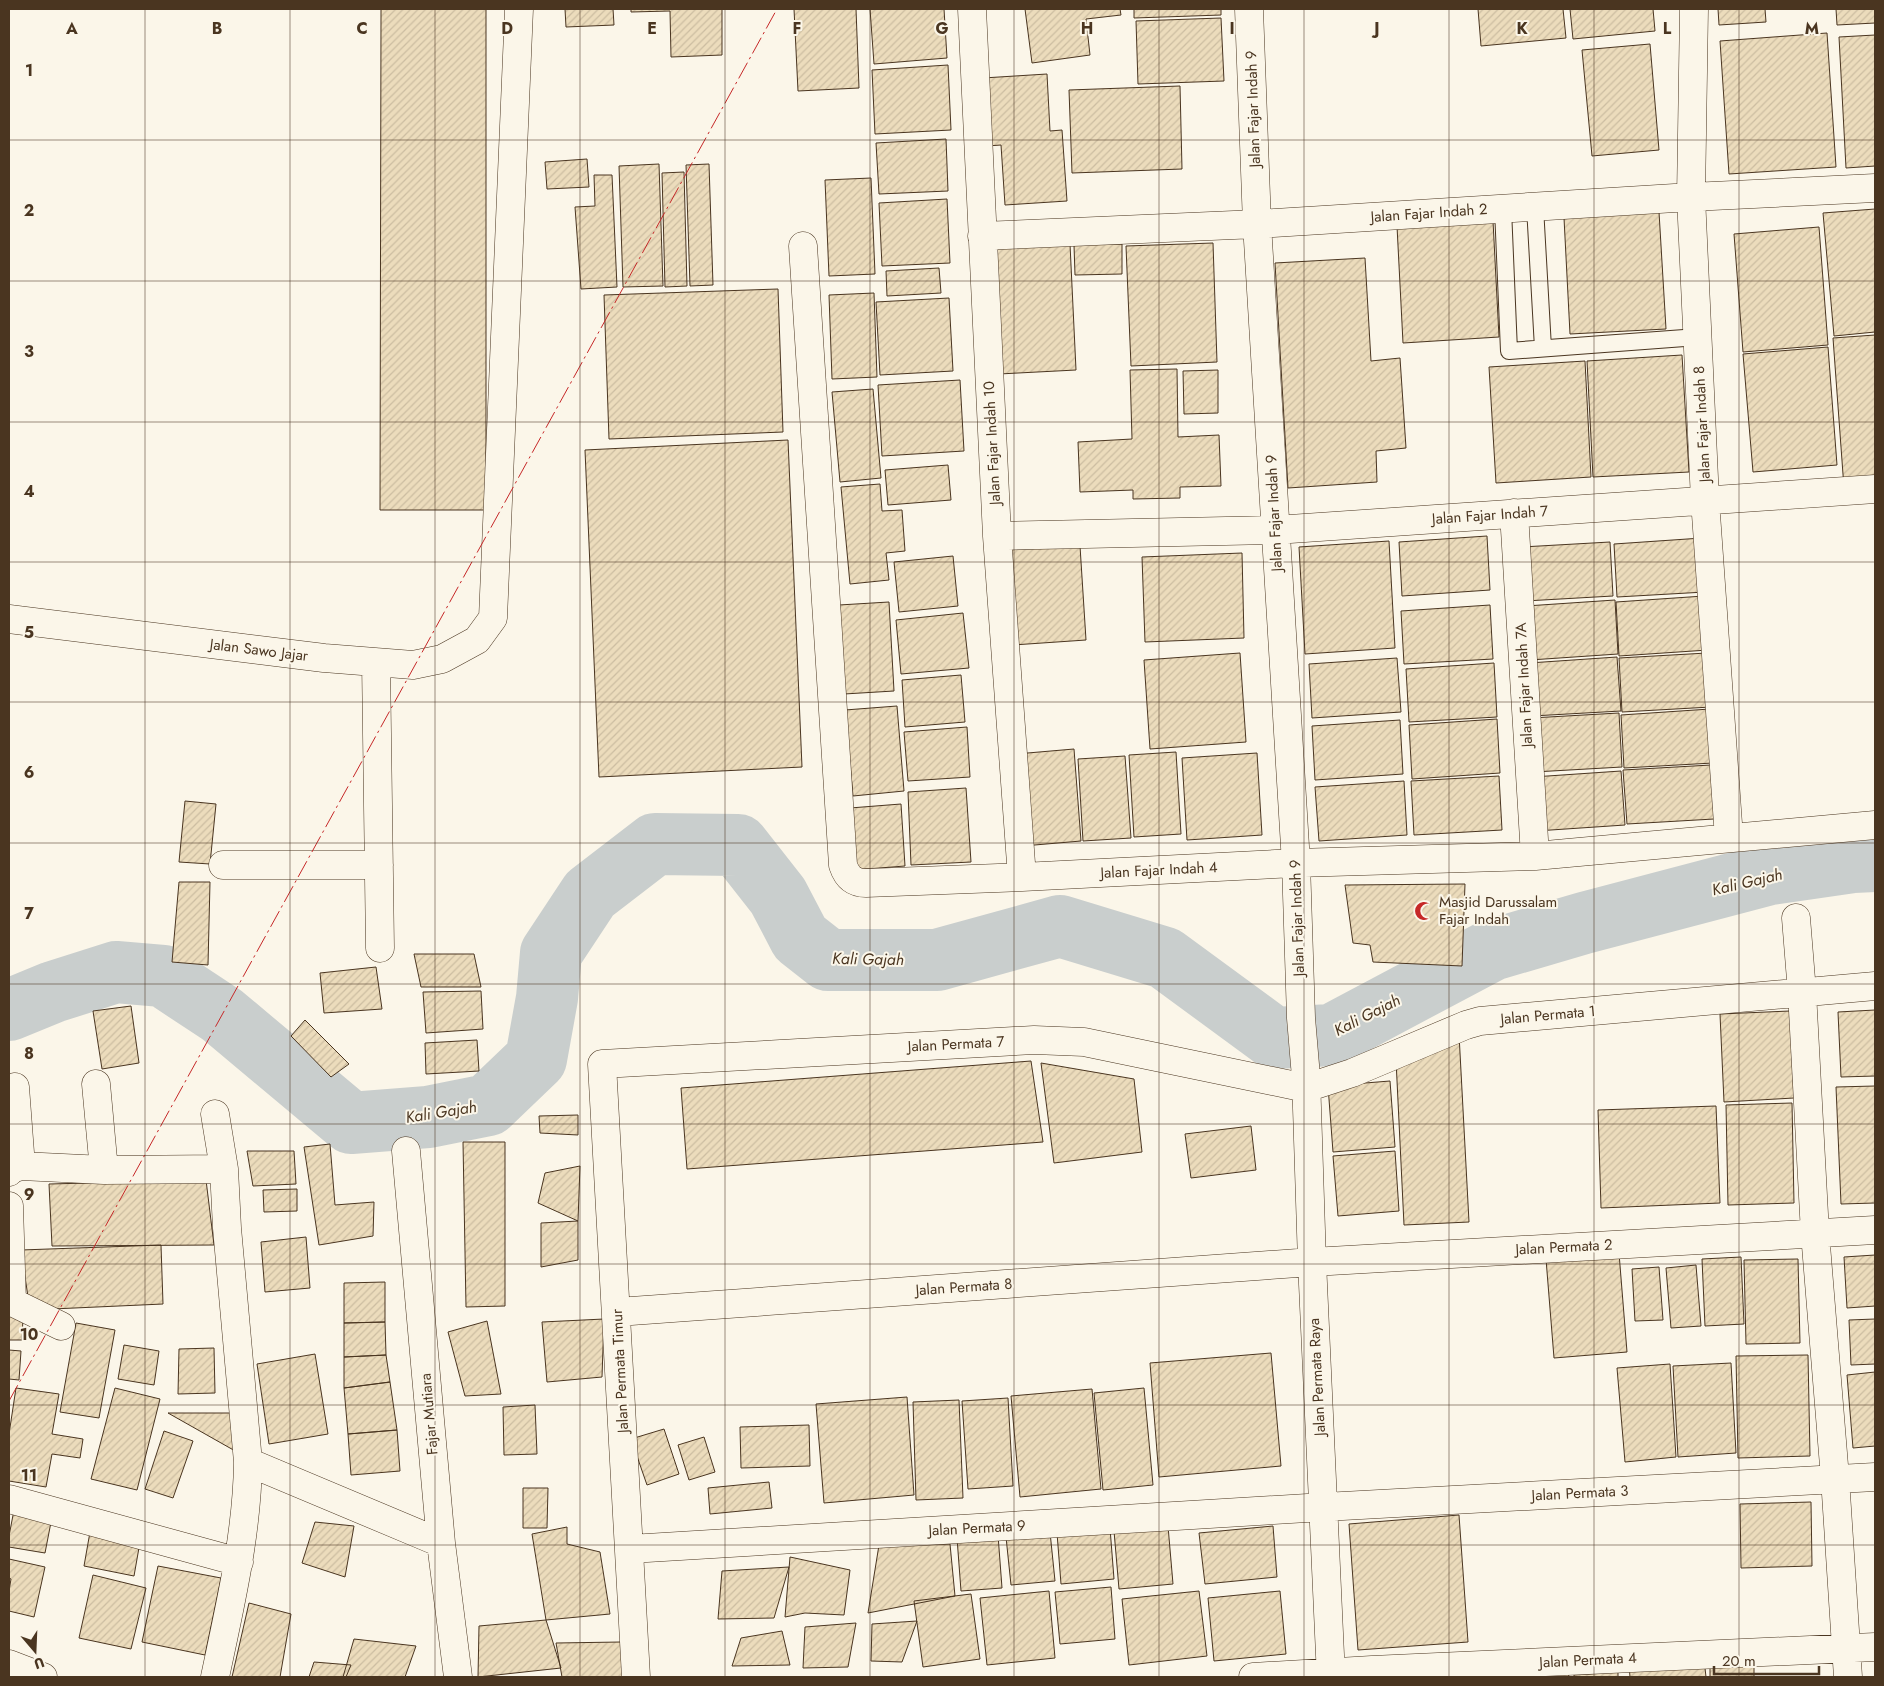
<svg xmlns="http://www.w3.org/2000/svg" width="1884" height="1686" viewBox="0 0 1884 1686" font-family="Jost,sans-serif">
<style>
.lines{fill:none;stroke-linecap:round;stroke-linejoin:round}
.river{stroke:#c9cecd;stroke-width:62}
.building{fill:url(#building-hatch);stroke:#4a3520}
.lane-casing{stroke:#4a3520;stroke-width:18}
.street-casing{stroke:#4a3520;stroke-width:29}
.lane{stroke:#fbf6e9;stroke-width:16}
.street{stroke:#fbf6e9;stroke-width:28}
.power{stroke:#c62828;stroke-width:1;stroke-dasharray:18 4 2.5 4;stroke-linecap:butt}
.grid{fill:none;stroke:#4a3520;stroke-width:1;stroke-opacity:0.55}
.labels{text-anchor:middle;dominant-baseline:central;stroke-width:4;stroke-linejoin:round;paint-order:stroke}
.street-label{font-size:15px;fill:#4a3520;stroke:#fbf6e9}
.poi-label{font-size:15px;fill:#4a3520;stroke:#fbf6e9;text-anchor:start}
.water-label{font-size:16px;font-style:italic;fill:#4a3520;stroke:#fbf6e9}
.grid-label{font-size:16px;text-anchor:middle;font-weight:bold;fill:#4a3520;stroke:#fbf6e9;stroke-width:4;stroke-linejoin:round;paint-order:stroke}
</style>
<defs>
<pattern id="building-hatch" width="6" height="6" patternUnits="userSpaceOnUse" patternTransform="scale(1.25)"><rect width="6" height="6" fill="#ecdcbc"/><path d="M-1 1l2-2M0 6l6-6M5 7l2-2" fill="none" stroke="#ccbda1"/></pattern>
</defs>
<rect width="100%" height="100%" fill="#fbf6e9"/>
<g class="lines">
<path class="river" d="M9 1010 53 992 116 972 163 976 222 1015 351 1123 428 1117 488 1105 536 1059 547 998 551 953 590 894 655 844 738 845 778 896 800 938 828 960H937L1060 926 1165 958 1274 1038 1332 1035 1492 950 1584 923 1770 874 1853 862 1875 861"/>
</g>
<path class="building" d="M381 9H486V510H380Z
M565 9H613L614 25 566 27Z
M631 9H722V55L671 57 670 11 631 12Z
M794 9H856L859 88 798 91Z
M870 9H944L947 58 874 64Z
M1025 9H1120L1121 15 1086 19 1090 55 1032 63Z
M1134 9H1221V15L1134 18Z
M1478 9H1563L1566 38 1481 46Z
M1570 9H1653L1655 31 1573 39Z
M1718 9H1765L1766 22 1719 25Z
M1836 9H1875V23L1837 25Z
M1221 18 1224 81 1138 84 1136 21Z
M1827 33 1836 167 1729 174 1720 41Z
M1875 35V166L1846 168 1839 37Z
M1650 44 1659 150 1592 156 1582 50Z
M948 65 951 130 875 134 872 70Z
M1047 74 1050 131 1062 130 1067 201 1005 205 1001 145 987 146 983 78Z
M1180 86 1182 169 1072 173 1069 90Z
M946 139 948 191 879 194 876 143Z
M587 159 589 187 547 189 545 162Z
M659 164 663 286 623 287 619 166Z
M709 164 713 285 690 286 686 165Z
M684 172 687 286 665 287 662 173Z
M594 175H612L617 287 581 289 575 207 595 206Z
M871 178 875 274 829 276 825 180Z
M947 199 950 263 882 266 879 203Z
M1875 209V332L1834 336 1823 213Z
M1659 212 1666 329 1570 334 1564 218Z
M1493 221 1499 337 1403 343 1397 226Z
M1819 227 1828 345 1743 352 1734 234Z
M1213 243 1217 362 1131 366 1126 246Z
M1070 244 1076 370 999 374 994 248Z
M1122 244V274L1075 275 1074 245Z
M1365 258 1371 361 1400 358 1406 448 1376 451 1377 482 1288 488 1275 263Z
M939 268 941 293 887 296 886 271Z
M778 289 783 432 609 439 604 295Z
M874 293 877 377 832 379 829 295Z
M949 298 953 371 880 375 876 302Z
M1875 335V486L1844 488 1833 338Z
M1828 347 1837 465 1753 472 1743 354Z
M1682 355 1689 472 1593 477 1587 361Z
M1585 361 1591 477 1496 483 1489 367Z
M1177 369 1178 437 1219 435 1221 486 1180 487V498L1133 499V490L1080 492 1078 442 1132 439 1130 370Z
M1218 370V413L1184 414 1183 371Z
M960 380 964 451 882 456 878 385Z
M873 389 881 478 840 482 832 392Z
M788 440 802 767 599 777 585 450Z
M948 465 951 500 888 505 885 470Z
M880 484 882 511 902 510 905 551 886 553 889 580 850 584 841 487Z
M1487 536 1490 590 1402 596 1399 542Z
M1702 538 1705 592 1617 597 1614 544Z
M1389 541 1395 648 1305 654 1299 547Z
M1610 542 1613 596 1525 601 1522 547Z
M1080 546 1086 640 1013 645 1007 550Z
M1242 553 1244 638 1145 642 1142 557Z
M953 556 958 606 899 612 894 562Z
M1704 596 1708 650 1619 656 1616 602Z
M1615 600 1618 654 1530 660 1526 606Z
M889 602 894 691 844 694 839 605Z
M1490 605 1493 659 1404 664 1401 611Z
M963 613 969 668 901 674 896 620Z
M1240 653 1246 742 1150 749 1144 660Z
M1707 653 1711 707 1622 712 1619 658Z
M1617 657 1621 711 1532 716 1529 663Z
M1397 658 1401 712 1312 718 1309 664Z
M1494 663 1497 717 1409 722 1406 669Z
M961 675 965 722 905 727 902 680Z
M897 706 904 791 853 796 845 710Z
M1710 709 1713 763 1624 768 1621 715Z
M1619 713 1622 767 1534 772 1531 718Z
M1497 719 1500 773 1412 779 1409 725Z
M1400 720 1403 774 1315 780 1312 726Z
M967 727 970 777 908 781 904 732Z
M1074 749 1081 841 1023 846 1016 754Z
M1176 752 1181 834 1134 837 1129 755Z
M1257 753 1262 835 1187 840 1182 758Z
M1125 756 1131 838 1083 841 1078 759Z
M1711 765 1714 819 1627 824 1623 770Z
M1621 771 1625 825 1536 831 1533 777Z
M1499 776 1502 830 1414 835 1411 781Z
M1404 781 1407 835 1319 841 1315 787Z
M966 788 971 862 911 865 908 792Z
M185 801 216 804 210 864 179 862Z
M901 804 905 866 854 870 850 808Z
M179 882H210L208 965 172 962Z
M1465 884 1462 966 1373 962 1370 945 1353 943 1345 885Z
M414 954H474L481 987H421Z
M376 967 382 1009 324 1013 320 973Z
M481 991 483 1029 426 1033 423 992Z
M131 1006 139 1063 102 1069 93 1011Z
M1875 1010V1076L1841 1077 1838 1012Z
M1790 1011 1794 1098 1724 1102 1720 1014Z
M305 1020 349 1064 331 1077 291 1036Z
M1459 1034 1469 1222 1404 1225 1396 1060Z
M477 1040 479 1071 426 1074 425 1043Z
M1031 1061 1043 1142 687 1169 681 1088Z
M1041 1063 1134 1079 1142 1152 1054 1163Z
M1390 1081 1395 1147 1333 1152 1328 1086Z
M1875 1086V1203L1841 1204 1836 1087Z
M1792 1103 1794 1203 1728 1205 1726 1105Z
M1716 1106 1720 1203 1601 1208 1598 1110Z
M578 1115V1135L540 1133 539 1116Z
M1251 1126 1256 1170 1191 1178 1185 1134Z
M463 1142H505V1306L466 1307Z
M330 1144 335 1205 374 1202 373 1236 319 1245 304 1147Z
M247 1151H294L296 1184 253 1186Z
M1395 1151 1399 1211 1338 1216 1333 1156Z
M580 1166 578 1221 538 1203 545 1173Z
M206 1180 214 1245 52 1246 49 1184Z
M297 1189V1211L264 1212 263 1190Z
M578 1221V1260L541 1267V1223Z
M306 1237 310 1288 265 1292 261 1242Z
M161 1245 163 1304 30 1310 21 1250Z
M1619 1253 1627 1352 1554 1358 1546 1259Z
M1875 1255V1306L1847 1308 1844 1257Z
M1741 1257 1744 1324 1705 1326 1702 1259Z
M1798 1259 1800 1343 1746 1344 1744 1260Z
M1696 1265 1701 1326 1671 1328 1666 1268Z
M1659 1267 1663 1320 1635 1321 1632 1269Z
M385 1282V1322L344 1323V1283Z
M9 1312 23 1317 22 1340H9Z
M604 1319 602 1377 547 1382 542 1322Z
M1875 1319V1364L1851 1365 1849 1320Z
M487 1321 501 1394 465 1396 448 1332Z
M385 1322 386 1355 344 1357V1323Z
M76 1323 115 1330 99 1418 60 1412Z
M124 1345 159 1351 154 1385 118 1379Z
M214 1348 215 1393 178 1394 179 1349Z
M9 1350 21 1351 19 1380 9 1379Z
M1271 1353 1281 1466 1159 1477 1150 1363Z
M315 1354 328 1434 269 1444 257 1364Z
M386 1355 390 1382 344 1388V1357Z
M1808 1355 1810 1456 1738 1458 1736 1356Z
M1731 1363 1736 1453 1678 1457 1673 1366Z
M1670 1364 1676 1457 1625 1462 1617 1368Z
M1875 1372V1446L1853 1448 1847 1375Z
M390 1382 397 1430 348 1434 344 1388Z
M16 1388 59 1394 52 1434 83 1439 80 1458 52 1454 46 1487 9 1481V1434Z
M115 1388 160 1399 137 1490 91 1479Z
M1144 1388 1153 1485 1103 1490 1094 1393Z
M1092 1389 1101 1489 1020 1497 1011 1396Z
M907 1397 914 1495 824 1503 816 1404Z
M1008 1398 1013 1486 968 1489 962 1401Z
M959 1400 963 1498 916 1500 913 1402Z
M535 1405 537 1454 504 1455 503 1407Z
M168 1413H237V1452Z
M809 1425 810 1466 741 1468 740 1427Z
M664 1429 679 1474 647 1485 631 1439Z
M397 1430 400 1471 351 1475 348 1434Z
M164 1431 193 1441 173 1498 145 1489Z
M704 1437 715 1472 689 1480 678 1445Z
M769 1482 772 1508 710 1514 708 1488Z
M523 1488H548L547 1528H523Z
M1811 1502 1812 1566 1741 1568 1740 1504Z
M14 1510 52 1517 45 1553 9 1547V1536Z
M1459 1515 1468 1642 1358 1650 1349 1524Z
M315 1522 354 1526 345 1577 302 1563Z
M1168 1526 1173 1584 1119 1589 1114 1531Z
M1273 1526 1277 1577 1205 1584 1199 1533Z
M567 1527V1544L600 1552 610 1614 546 1620 532 1534Z
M1110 1528 1114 1579 1061 1584 1057 1533Z
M90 1532 140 1542 134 1576 84 1566Z
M1050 1532 1055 1581 1011 1585 1006 1537Z
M998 1535 1002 1588 961 1591 957 1538Z
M950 1544 955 1596 868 1613 879 1545Z
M790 1557 850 1570 844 1615 805 1613 785 1617Z
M9 1559 45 1567 34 1617 9 1611V1591L11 1579 9 1578Z
M158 1566 221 1578 205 1655 142 1642Z
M789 1567 774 1618 718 1619 722 1571Z
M93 1575 146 1588 131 1649 79 1638Z
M1111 1587 1115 1639 1060 1644 1055 1592Z
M1049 1591 1055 1658 987 1665 980 1598Z
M1199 1591 1207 1656 1129 1665 1122 1599Z
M1280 1591 1286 1654 1214 1661 1208 1598Z
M971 1594 980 1659 923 1667 914 1601Z
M249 1603 291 1614 280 1677H232Z
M546 1620 561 1668 478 1677 479 1626Z
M917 1621 902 1662 871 1661 872 1624Z
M856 1623 848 1667 803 1668 805 1627Z
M782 1631 790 1665 732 1666 741 1638Z
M354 1639 416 1646 405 1677H343Z
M621 1642 623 1677H562L556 1643Z
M1704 1659 1706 1677H1630L1629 1665Z
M314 1662 351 1665 346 1677H309Z
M1754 1663V1677H1710V1665Z
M1568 1671 1569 1677H1515V1676Z
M1618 1672V1677H1574V1675Z"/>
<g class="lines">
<g class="lane-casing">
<path id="lane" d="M1535 207 1543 348
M1503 209 1509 351 1698 337"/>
</g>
<g class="street-casing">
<path id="street" d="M972 9 997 536 1022 877
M1249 9 1257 224 1296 863 1301 1018 1306 1077 1312 1262 1331 1677
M1694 9 1691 197 1705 500 1729 838
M982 236 1257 224 1691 197 1875 188
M803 246 843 865C847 877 853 883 866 883L1022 877 1296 863 1535 856 1875 825
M1514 513 1535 856
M997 536 1275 530 1875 489
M9 619 324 658 413 665 442 659 477 640 493 618 519 9
M376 662 380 948
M223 865H379
M1796 918 1802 992 1815 1233 1835 1478 1848 1677
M96 1084 104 1170
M406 1151 441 1543 458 1677
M21 1166 104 1170 224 1169
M9 1172 11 1169 21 1166 15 1087
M9 1206 12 1302H9
M12 1302 61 1326
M617 1312 1312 1262 1875 1230
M248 1462 441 1543
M9 1499 239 1562
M630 1549 1324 1507 1875 1477
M9 1664 43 1677
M215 1677C230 1606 247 1535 248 1462L227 1228 224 1169 215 1114
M636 1677 602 1064 1034 1040 1084 1042 1306 1088 1352 1073 1466 1025 1480 1021 1875 986
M1253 1677 1372 1670 1875 1647"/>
</g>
<use href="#lane" class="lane"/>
<use href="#street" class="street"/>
<path class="power" d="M9 1401 777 9"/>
</g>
<path class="grid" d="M145 9V1677M290 9V1677M435 9V1677M580 9V1677M725 9V1677M870 9V1677M1014 9V1677M1159 9V1677M1304 9V1677M1449 9V1677M1594 9V1677M1739 9V1677M9 140H1875M9 281H1875M9 422H1875M9 562H1875M9 702H1875M9 843H1875M9 984H1875M9 1124H1875M9 1264H1875M9 1405H1875M9 1545H1875"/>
<defs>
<g id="mosque-bare" transform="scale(1.5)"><path d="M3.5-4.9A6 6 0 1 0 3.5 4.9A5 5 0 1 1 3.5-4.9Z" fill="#c62828" stroke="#fbf6e9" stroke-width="2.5" paint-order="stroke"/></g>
</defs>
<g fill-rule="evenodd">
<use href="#mosque-bare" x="1424" y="911"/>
</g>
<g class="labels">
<g class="street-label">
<text transform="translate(1253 109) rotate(-92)">Jalan Fajar Indah 9</text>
<text transform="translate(1429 213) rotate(-4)">Jalan Fajar Indah 2</text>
<text transform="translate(1702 424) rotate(-93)">Jalan Fajar Indah 8</text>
<text transform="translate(992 443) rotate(-93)">Jalan Fajar Indah 10</text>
<text transform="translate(1274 513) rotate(-93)">Jalan Fajar Indah 9</text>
<text transform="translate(1490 515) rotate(-4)">Jalan Fajar Indah 7</text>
<text transform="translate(259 650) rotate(7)">Jalan Sawo Jajar</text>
<text transform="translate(1524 685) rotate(-93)">Jalan Fajar Indah 7A</text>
<text transform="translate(1159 870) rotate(-3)">Jalan Fajar Indah 4</text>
<text transform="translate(1297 918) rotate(-92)">Jalan Fajar Indah 9</text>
<text transform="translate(1548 1015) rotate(-5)">Jalan Permata 1</text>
<text transform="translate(956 1044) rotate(-3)">Jalan Permata 7</text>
<text transform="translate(1564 1247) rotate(-3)">Jalan Permata 2</text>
<text transform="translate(964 1287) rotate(-4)">Jalan Permata 8</text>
<text transform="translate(620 1371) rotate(-93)">Jalan Permata Timur</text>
<text transform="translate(1317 1377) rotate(-93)">Jalan Permata Raya</text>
<text transform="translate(429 1414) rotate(-95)">Fajar Mutiara</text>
<text transform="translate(1580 1493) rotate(-3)">Jalan Permata 3</text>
<text transform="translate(977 1528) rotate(-3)">Jalan Permata 9</text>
<text transform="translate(1588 1660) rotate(-3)">Jalan Permata 4</text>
</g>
<g class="poi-label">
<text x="1439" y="902">Masjid Darussalam<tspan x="1439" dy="17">Fajar Indah</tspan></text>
</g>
<g class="water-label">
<text transform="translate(1747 882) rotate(-13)">Kali Gajah</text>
<text transform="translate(868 959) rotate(1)">Kali Gajah</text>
<text transform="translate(1367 1015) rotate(-27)">Kali Gajah</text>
<text transform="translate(441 1112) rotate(-9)">Kali Gajah</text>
</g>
</g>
<g class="grid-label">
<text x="72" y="34">A</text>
<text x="217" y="34">B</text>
<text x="362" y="34">C</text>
<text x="507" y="34">D</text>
<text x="652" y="34">E</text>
<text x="797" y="34">F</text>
<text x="942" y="34">G</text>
<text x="1087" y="34">H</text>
<text x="1232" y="34">I</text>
<text x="1377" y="34">J</text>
<text x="1522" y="34">K</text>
<text x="1667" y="34">L</text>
<text x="1812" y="34">M</text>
<text x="29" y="76">1</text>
<text x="29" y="216">2</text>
<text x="29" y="357">3</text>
<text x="29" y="497">4</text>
<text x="29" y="638">5</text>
<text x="29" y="778">6</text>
<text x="29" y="919">7</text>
<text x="29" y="1059">8</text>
<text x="29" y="1200">9</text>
<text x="29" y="1340">10</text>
<text x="29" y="1481">11</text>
</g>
<rect width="1884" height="1686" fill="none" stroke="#4a3520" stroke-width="20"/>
<g transform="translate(35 1651) rotate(161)" stroke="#fbf6e9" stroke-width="4" paint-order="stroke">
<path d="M0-4L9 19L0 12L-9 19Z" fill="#4a3520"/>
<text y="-8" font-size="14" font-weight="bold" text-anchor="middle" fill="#4a3520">U</text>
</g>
<path d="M1714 1666v8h105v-8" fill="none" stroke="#4a3520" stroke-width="2.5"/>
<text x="1722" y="1666" font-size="15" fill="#4a3520" stroke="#fbf6e9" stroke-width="4" paint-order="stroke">20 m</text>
</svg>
